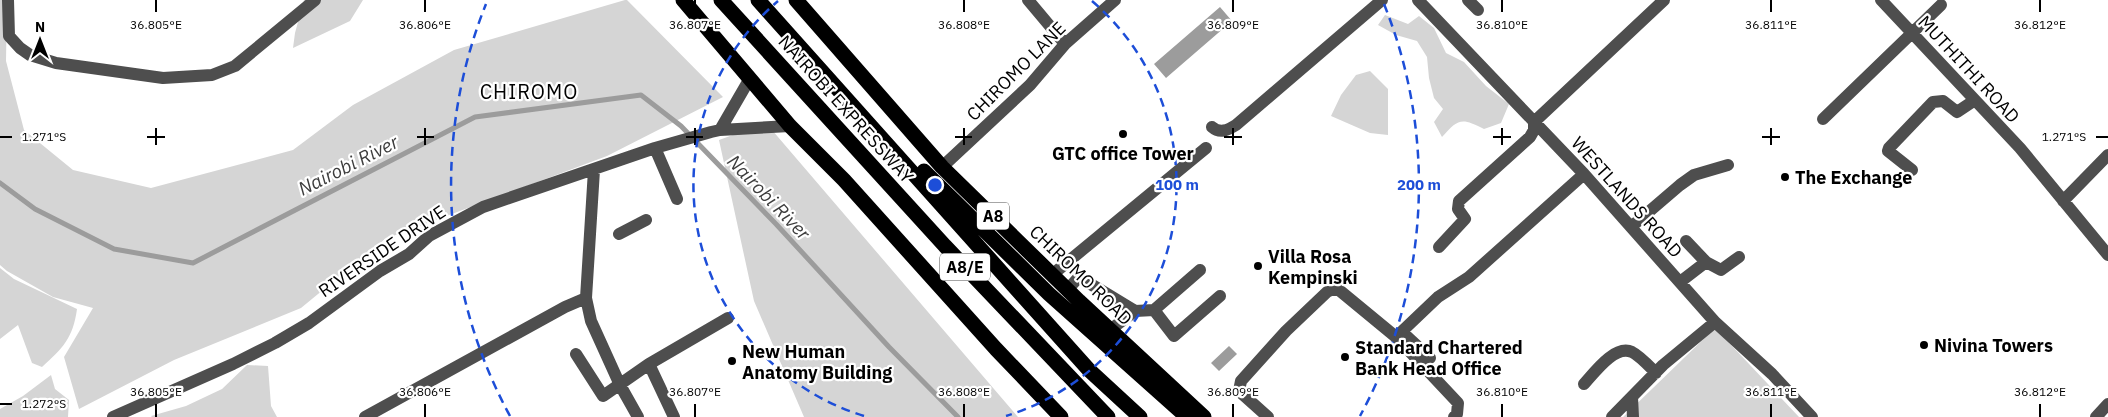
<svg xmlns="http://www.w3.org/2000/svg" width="2108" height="417" viewBox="0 0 2108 417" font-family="'IBM Plex Sans',sans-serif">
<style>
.green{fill:#d5d5d5}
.water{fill:#9c9c9c}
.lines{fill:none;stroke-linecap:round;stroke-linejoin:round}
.stream{stroke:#9c9c9c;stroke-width:5}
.minor{stroke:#4e4e4e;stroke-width:12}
.highway{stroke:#000;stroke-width:15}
.ticks{fill:none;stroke:#000;stroke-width:2}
.ring{fill:none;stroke:#1d4ed8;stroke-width:2.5;stroke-dasharray:9 6}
.poi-dot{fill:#000;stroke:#fff;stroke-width:2}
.labels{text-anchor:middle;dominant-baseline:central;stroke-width:4.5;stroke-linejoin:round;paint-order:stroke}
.shield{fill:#fff;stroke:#4c4c4c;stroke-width:1}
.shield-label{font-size:16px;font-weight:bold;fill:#000}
.street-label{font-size:18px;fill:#000;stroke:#fff}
.poi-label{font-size:18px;font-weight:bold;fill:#000;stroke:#fff;text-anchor:start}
.water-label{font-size:19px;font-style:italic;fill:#3d3d3d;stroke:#fff}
.quarter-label{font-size:20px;letter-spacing:1px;fill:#000;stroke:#fff}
.ticks-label{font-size:12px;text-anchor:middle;fill:#000;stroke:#fff;stroke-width:4.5;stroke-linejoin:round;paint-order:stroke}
.centre{fill:#1d4ed8;stroke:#fff;stroke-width:2.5}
.ring-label{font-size:15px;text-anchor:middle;font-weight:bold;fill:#1d4ed8;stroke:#fff;stroke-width:4.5;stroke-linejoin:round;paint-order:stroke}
</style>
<rect width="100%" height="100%" fill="#fff"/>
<path class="green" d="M0 0H7L6 61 24 130 73 170 151 188 293 150 353 105 454 50 625 0H627L723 97 607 156 385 239 301 308 174 360 79 409 64 357 93 308 53 297 7 271 0 265Z
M304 0H363L350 21 293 48 295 33Z
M1385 15 1408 24 1419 16 1434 28 1446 53 1464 62 1486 86 1509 104 1501 123 1484 129C1461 117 1458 119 1442 137L1434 122 1443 109 1434 98 1429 78 1427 57 1417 41 1396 35 1378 25Z
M1370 71 1388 89V135L1370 133 1331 116 1341 95 1356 75Z
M766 123 1018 417H804L754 301 719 140Z
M0 268 14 279 77 309C73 338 63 348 42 367L32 363 18 325 0 339Z
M1715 328 1799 417H1623Z
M247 365 268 366 271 406 277 417H152L151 416 186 406 222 389Z
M51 375 55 389 69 400 68 417H0V409L23 396Z"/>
<path class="water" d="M1220 7 1232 21 1166 78 1154 64Z
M1229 346 1237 354 1219 371 1211 363Z"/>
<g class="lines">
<path class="stream" d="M0 183 35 209 114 249 193 263 475 117 641 95 681 126 776 224 889 347 958 417"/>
<path class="minor" d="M8 0 9 36 20 48 30 55 56 63 163 78 212 75 235 66 315 0
M1028 0 1065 44
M1418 0 1584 174 1715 322 1772 374 1812 417
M1468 0 1478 10
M1881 0 2020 148 2108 255
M1823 119 1941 5
M1212 127C1220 134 1228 130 1236 125L1382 0
M720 130 749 80
M655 148 677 199
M942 167 1030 85 1065 44 1115 0
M594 170 586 298 591 321 620 385 638 417
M1912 170 1888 151 1889 148 1933 102 1943 101 1957 112 1975 100
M2063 201 2108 155
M1631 227 1680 185 1694 175 1728 165
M619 234 646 220
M1686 241 1706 262
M1439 247 1465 219 1458 209 1459 201 1530 137 1534 130V122L1664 0
M1053 274 1206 148
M1680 282 1706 262 1721 270 1739 257
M1068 289 1079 277 1135 311
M1154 310 1174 336 1220 296
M1110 330 1135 311 1154 310 1200 270
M1402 332 1430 358
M576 354 603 396 649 364 728 318
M649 364 674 417
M1584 384C1594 373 1615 344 1632 352 1640 356 1649 366 1656 373
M1632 397 1633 417
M113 417 233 364 275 343 309 323 380 271 409 254 429 236 483 207 655 148 711 132 720 130 790 126
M365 417 565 307 586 298
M1268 417 1239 391 1241 381 1286 331 1327 292 1331 290H1339L1396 337
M1454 417 1457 414 1458 403 1396 337 1438 297 1469 277 1584 174
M1612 417 1663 365 1715 322
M2096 417 2108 404"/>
<path class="highway" d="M683 0 790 126 844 180 996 349 1061 417
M721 0 945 246 1108 417
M758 0 1089 370 1140 417
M796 0 942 167 1079 301 1204 417
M924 171 1049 294 1187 417"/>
</g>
<path class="ticks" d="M156 0V12M425 0V12M695 0V12M964 0V12M1233 0V12M1502 0V12M1771 0V12M2040 0V12M156 128V145M425 128V145M695 128V145M964 128V145M1233 128V145M1502 128V145M1771 128V145M0 137H12M147 137H165M417 137H434M686 137H703M955 137H972M1224 137H1242M1493 137H1511M1762 137H1780M2096 137H2108M0 404H12M156 404V417M425 404V417M695 404V417M964 404V417M1233 404V417M1502 404V417M1771 404V417M2040 404V417"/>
<g class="ring">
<path d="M864 416A242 242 0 0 1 778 1M1092 1A242 242 0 0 1 1006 416"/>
<path d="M510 416A484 484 0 0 1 486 4M1384 4A484 484 0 0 1 1360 416"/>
</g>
<g class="poi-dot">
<circle cx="1123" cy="134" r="5"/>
<circle cx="1785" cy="177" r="5"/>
<circle cx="1258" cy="266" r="5"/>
<circle cx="1924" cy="345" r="5"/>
<circle cx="1345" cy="357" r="5"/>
<circle cx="732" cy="361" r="5"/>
</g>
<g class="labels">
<g class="shield">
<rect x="977" y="202.5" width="32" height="27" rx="4"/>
<rect x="940" y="253.5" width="50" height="27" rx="4"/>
</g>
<g class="shield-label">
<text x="993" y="216">A8</text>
<text x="965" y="267">A8/E</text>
</g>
<g class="street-label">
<text transform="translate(1969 69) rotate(47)">MUTHITHI ROAD</text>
<text transform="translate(1016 71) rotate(-45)">CHIROMO LANE</text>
<text transform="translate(846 109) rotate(48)">NAIROBI EXPRESSWAY</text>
<text transform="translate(1627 197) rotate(48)">WESTLANDS ROAD</text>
<text transform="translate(382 251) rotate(-34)">RIVERSIDE DRIVE</text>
<text transform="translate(1081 275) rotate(44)">CHIROMO ROAD</text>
</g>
<g class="poi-label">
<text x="1123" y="153" text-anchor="middle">GTC office Tower</text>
<text x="1795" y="177">The Exchange</text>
<text x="1268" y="256">Villa Rosa<tspan x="1268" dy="21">Kempinski</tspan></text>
<text x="1934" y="345">Nivina Towers</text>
<text x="1355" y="347">Standard Chartered<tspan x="1355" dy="21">Bank Head Office</tspan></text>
<text x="742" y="351">New Human<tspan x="742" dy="21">Anatomy Building</tspan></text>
</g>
<g class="water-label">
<text transform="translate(348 165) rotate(-27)">Nairobi River</text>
<text transform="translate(769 197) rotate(46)">Nairobi River</text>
</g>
<g class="quarter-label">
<text x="529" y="91">CHIROMO</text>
</g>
</g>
<g class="ticks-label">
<text x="156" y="29">36.805°E</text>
<text x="425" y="29">36.806°E</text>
<text x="695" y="29">36.807°E</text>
<text x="964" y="29">36.808°E</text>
<text x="1233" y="29">36.809°E</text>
<text x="1502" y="29">36.810°E</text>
<text x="1771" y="29">36.811°E</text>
<text x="2040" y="29">36.812°E</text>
<text x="44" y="141">1.271°S</text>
<text x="2064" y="141">1.271°S</text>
<text x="156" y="396">36.805°E</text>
<text x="425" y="396">36.806°E</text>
<text x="695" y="396">36.807°E</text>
<text x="964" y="396">36.808°E</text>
<text x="1233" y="396">36.809°E</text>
<text x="1502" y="396">36.810°E</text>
<text x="1771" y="396">36.811°E</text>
<text x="2040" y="396">36.812°E</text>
<text x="44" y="408">1.272°S</text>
</g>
<circle cx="935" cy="185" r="8" class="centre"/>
<g class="ring-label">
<text x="1177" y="190">100 m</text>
<text x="1419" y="190">200 m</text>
</g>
<g transform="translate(40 40)" stroke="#ffffff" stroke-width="4" paint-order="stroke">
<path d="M0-4L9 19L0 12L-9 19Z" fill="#000000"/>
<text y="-8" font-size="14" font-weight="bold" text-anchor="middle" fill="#000000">N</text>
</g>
</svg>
